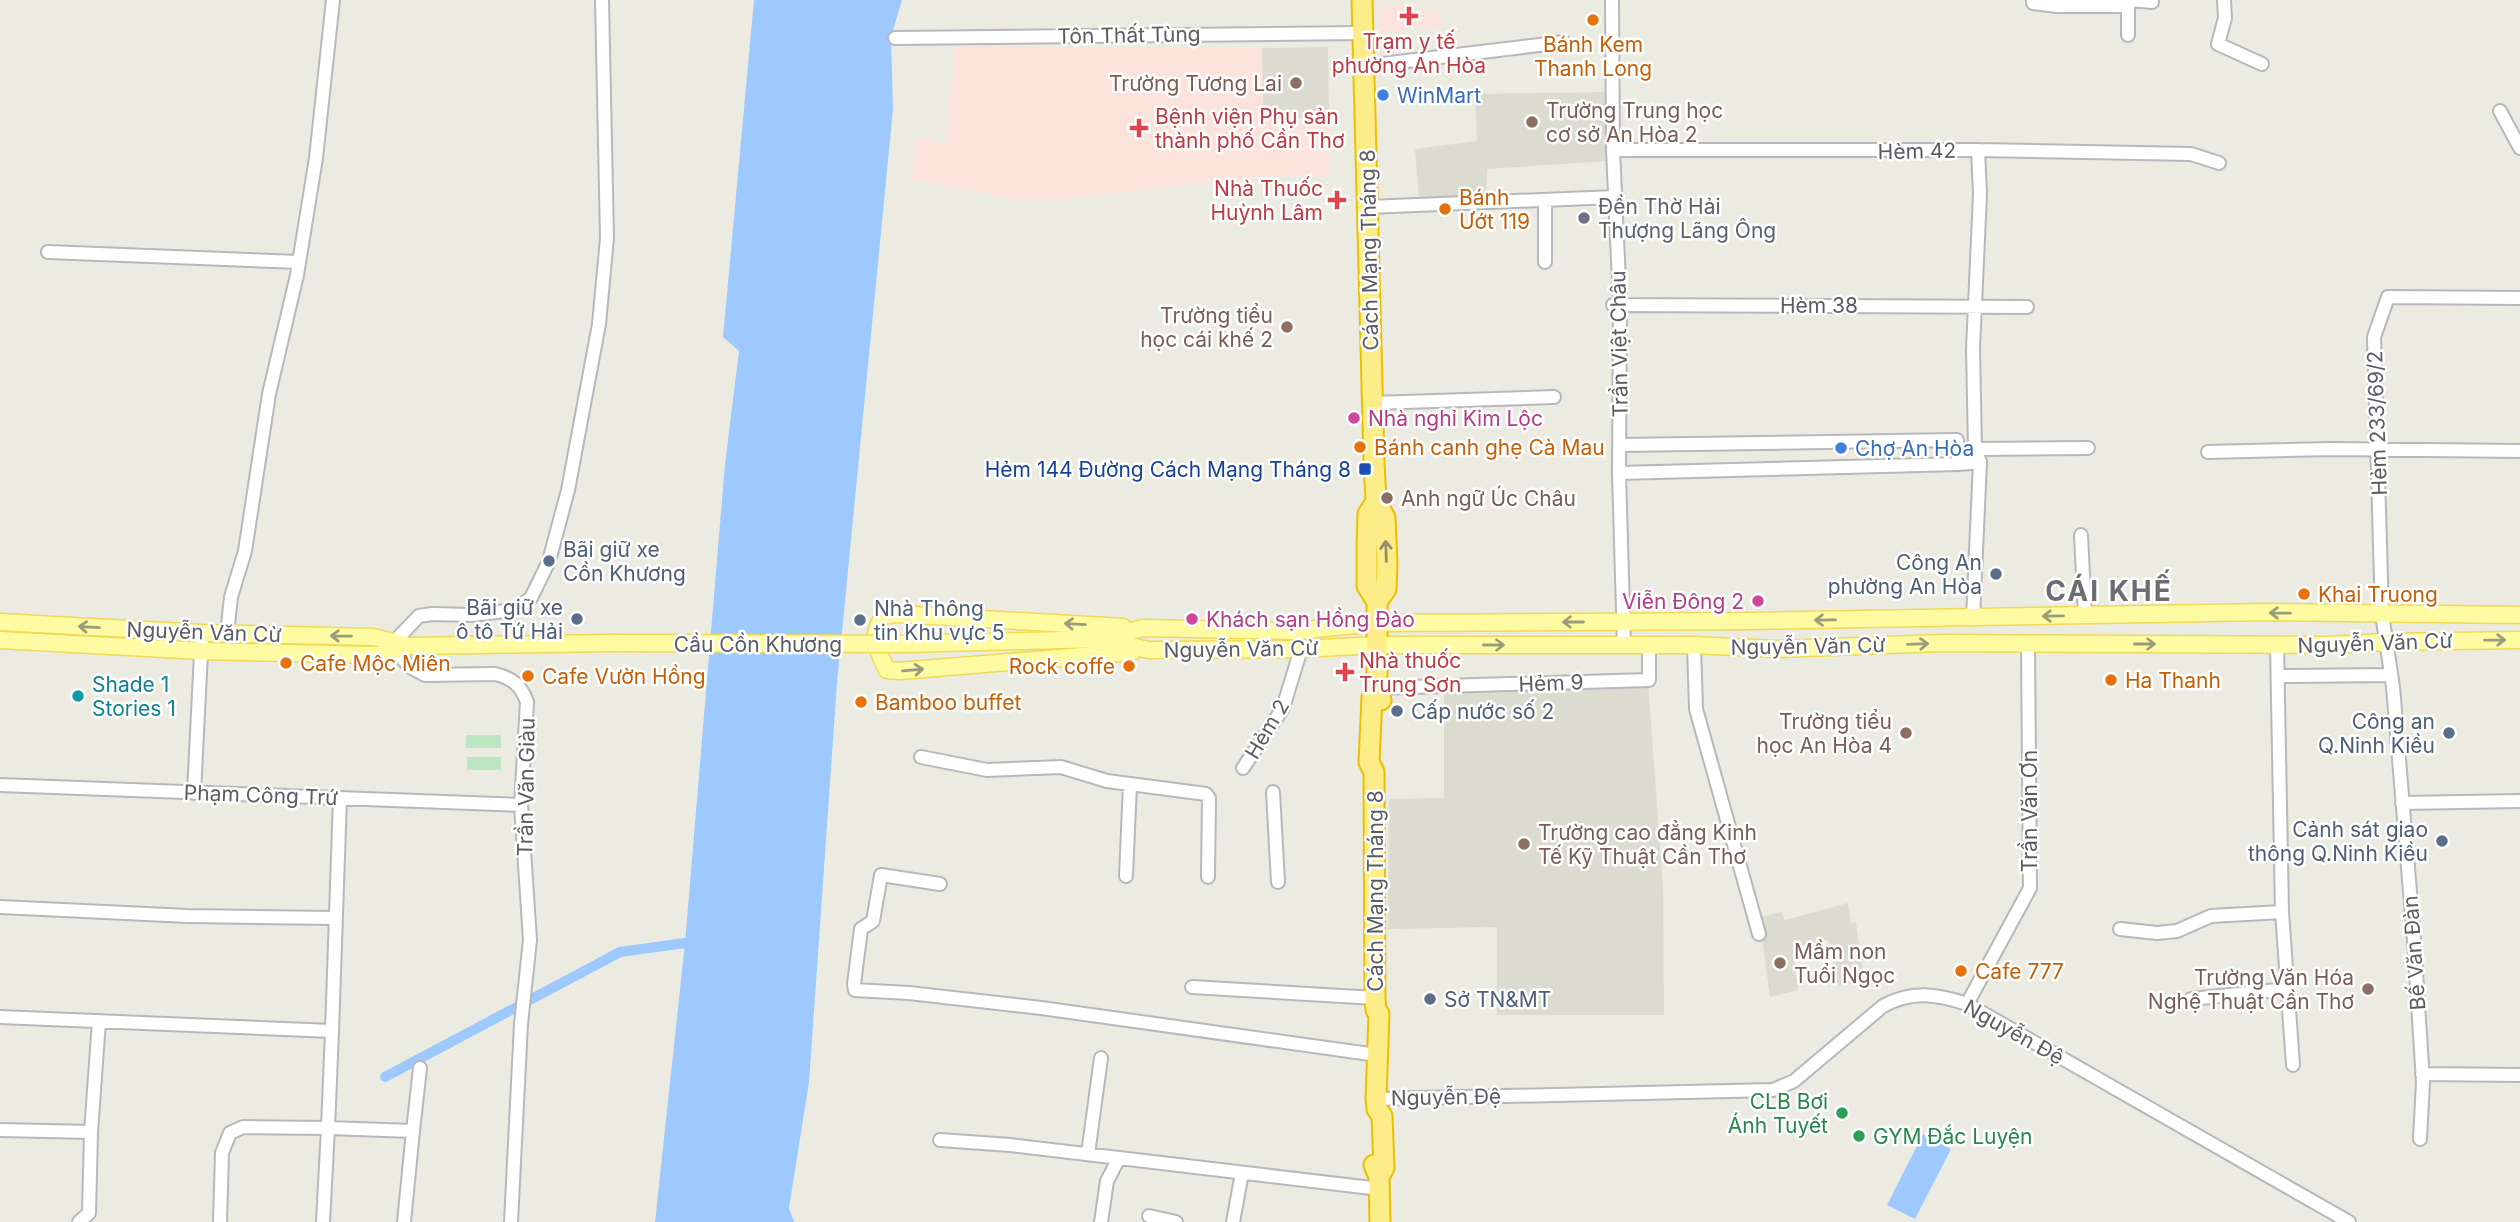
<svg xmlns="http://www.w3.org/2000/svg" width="2520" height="1222" viewBox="0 0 2520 1222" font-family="Inter,sans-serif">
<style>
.education{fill:#dcdbcf}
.medical{fill:#fbe2db}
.green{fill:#bde5c2}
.water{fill:#9ec9ff}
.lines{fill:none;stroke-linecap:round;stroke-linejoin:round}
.canal{stroke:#9ec9ff;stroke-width:10}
.minor-casing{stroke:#b6b8be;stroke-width:16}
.major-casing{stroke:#f1d955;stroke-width:19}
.highway-casing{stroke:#ecc001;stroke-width:23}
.minor{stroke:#fff;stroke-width:12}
.major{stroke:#fffba3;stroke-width:16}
.highway{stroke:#fced88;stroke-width:19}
.major-bridge-casing{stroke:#f1d955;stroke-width:19;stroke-linecap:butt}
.major-bridge{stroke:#fffba3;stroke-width:16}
.oneway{stroke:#928f6f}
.oneway2{stroke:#9b9c7c}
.health-dot{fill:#e0444e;stroke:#fff;stroke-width:2.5}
.food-dot{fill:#e8710a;stroke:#fff;stroke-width:2.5}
.education-dot{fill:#8d6e63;stroke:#fff;stroke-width:2.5}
.shop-dot{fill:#3f7fe0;stroke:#fff;stroke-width:2.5}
.worship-dot{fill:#6b7280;stroke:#fff;stroke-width:2.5}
.hotel-dot{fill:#d1479c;stroke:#fff;stroke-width:2.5}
.transit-dot{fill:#1a4fb4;stroke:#fff;stroke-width:2.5}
.service-dot{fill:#5c6f8a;stroke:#fff;stroke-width:2.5}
.culture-dot{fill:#0f9aa8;stroke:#fff;stroke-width:2.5}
.leisure-dot{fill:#2e9e5b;stroke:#fff;stroke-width:2.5}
.labels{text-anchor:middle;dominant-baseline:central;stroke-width:5;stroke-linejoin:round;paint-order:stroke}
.street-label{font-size:21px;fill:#595c62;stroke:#fff}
.health-label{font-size:21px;fill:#be3a42;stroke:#fff;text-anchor:start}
.food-label{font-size:21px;fill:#c56008;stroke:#fff;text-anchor:start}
.education-label{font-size:21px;fill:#785e54;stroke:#fff;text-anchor:end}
.shop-label{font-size:21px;fill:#366cbe;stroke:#fff;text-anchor:start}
.worship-label{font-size:21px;fill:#5b616d;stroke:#fff;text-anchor:start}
.hotel-label{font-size:21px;fill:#b23c85;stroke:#fff;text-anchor:start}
.transit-label{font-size:21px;fill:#164399;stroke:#fff;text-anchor:end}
.service-label{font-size:21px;fill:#4e5e75;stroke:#fff;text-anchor:start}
.culture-label{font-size:21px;fill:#0d838f;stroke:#fff;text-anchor:start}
.leisure-label{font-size:21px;fill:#27864d;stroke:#fff;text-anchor:end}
.district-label{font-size:28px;font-weight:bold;letter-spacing:2px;fill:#6a6e74;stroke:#fff}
</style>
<rect width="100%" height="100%" fill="#ecebe1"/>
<path class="education" d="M1328 47 1329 118 1263 119 1262 48Z
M1605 92 1608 161 1487 169 1486 196 1419 197 1415 149 1477 141 1475 94Z
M1648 682 1663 888 1664 1015H1497V927L1388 929 1389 799 1444 798V688Z
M1848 903 1851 924 1856 922 1864 979 1860 982 1838 986 1828 940 1793 948 1798 990 1770 997 1759 917 1781 912 1785 920Z"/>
<path class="medical" d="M1410 3 1414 13 1439 10 1441 26 1381 33 1378 11 1381 7Z
M955 46 1262 48 1263 118H1329L1330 175 1265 176 1075 198 1018 200 910 179 918 137 946 144Z"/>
<path class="green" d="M466 735H501V748H466Z
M467 757H501V770H467Z"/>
<path class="water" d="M754 0H902L891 37 893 109 837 683 809 1082 789 1208 794 1222H655L685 943 725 464 739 351 723 337Z
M1923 1134 1951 1149 1915 1219 1887 1205Z"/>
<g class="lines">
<path class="canal" d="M385 1077 620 952 685 943"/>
<g class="minor-casing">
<path id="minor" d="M1612 0 1613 150 1620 304 1619 473 1624 645
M2033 0V3L2057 6H2128V35
M2131 0 2152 2
M2224 0 2225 18 2218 44 2262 64
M895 38 1363 33
M1365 66 1564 42
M2500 111 2520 148
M1613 150H1978L2191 154 2219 163
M1978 150 1980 194 1973 349 1975 449 1980 462
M1545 200V262
M1368 207 1615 197
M48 252 299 262
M1613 305 2027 307
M1373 403 1554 397
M1620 445 1957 440 1959 464
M1975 449 2088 448
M2208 452 2332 449 2520 451
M1619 473 1959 464 1980 462 1973 618
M2081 535 2085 616
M227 634 231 597 245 551 269 394 297 275 316 158 333 0
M394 642 419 616 432 614 472 615 514 610 531 598 549 561 568 490 599 324 607 238 602 0
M1694 645 1696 709 1759 934
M2277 645 2282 912 2293 1065
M394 650 410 667 425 675 495 674C512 678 521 685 527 702L521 805 530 940 521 1024 511 1222
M2278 676 2391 675
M1377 688 1649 680V645
M921 757 987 770 1061 767 1107 781 1206 794 1209 798 1208 877
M1243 768 1283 708 1301 649
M0 785 521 805
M1273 792 1278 882
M194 793 202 633
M2402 803 2520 801
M1126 876 1130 784
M940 884 881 875 873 921 861 929 854 984 855 990 909 993 1041 1008 1377 1055
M0 907 188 916 336 918
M2120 929 2157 933 2177 931 2211 916 2282 912
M1192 987 1375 998
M2191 999 2287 989
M1967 1004 2030 888 2028 645
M0 1017 332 1031 340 798
M2422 1074 2520 1075
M1376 1099 1773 1090 1794 1081 1883 1006C1912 990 1937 994 1967 1004L2349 1222
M0 1130 91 1132 99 1021
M413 1131 420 1068
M2420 1139 2423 1082 2414 940 2393 687 2382 614 2374 337 2388 297 2520 298
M940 1140 1010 1145 1380 1189
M1088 1154 1101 1058
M1149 1216 1176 1222
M79 1222 89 1213 91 1132
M220 1222 222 1153 230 1133 243 1127 328 1128 332 1031
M323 1222 328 1128 413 1131 404 1222
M1101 1222 1107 1181 1119 1158
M1233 1222 1242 1173"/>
</g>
<g class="major-casing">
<path id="major" d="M0 622 202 633 373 637 405 645
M1123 627 896 614 883 616C870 640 876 647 887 670L899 671 1132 652
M0 640 202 651 376 655 408 646 609 643
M1104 640 1149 650 1301 649 1377 645H1694L1776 649 1942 643 2325 645 2387 642 2520 640
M906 644 1098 639 1143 628 1295 631 1377 623 1746 621 2266 612 2520 615"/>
</g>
<g class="highway-casing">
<path id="highway" d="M1362 0 1374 462 1376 501 1385 518 1387 563 1386 589 1377 602
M1376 501 1368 514 1367 546V586L1377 602V688L1381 700
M1377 688 1372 697 1369 762 1374 772 1375 998 1376 1010 1379 1014 1376 1099 1377 1109 1382 1116 1384 1168 1379 1177
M1374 1165 1379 1177 1380 1222"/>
</g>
<use href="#minor" class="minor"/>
<use href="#major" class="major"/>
<use href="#highway" class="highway"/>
<g class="major-bridge-casing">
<path id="major-bridge" d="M609 643 906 644"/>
</g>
<use href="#major-bridge" class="major-bridge"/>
</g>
<defs><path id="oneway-shaft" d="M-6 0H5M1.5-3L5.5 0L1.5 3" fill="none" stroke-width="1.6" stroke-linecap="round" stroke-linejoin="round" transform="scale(1.75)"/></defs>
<use class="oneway" href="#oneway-shaft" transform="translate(1386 551) rotate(-92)"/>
<g class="oneway2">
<use href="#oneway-shaft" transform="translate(2280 613) rotate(-179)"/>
<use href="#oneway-shaft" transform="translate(2053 616) rotate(179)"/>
<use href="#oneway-shaft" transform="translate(1825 620) rotate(179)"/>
<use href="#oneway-shaft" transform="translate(1573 622) rotate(180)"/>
<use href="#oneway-shaft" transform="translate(1075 624) rotate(-177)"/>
<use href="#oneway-shaft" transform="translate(89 627) rotate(-177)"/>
<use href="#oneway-shaft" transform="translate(341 636) rotate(-179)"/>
<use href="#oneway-shaft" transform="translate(2495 640) rotate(-1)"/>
<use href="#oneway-shaft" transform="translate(1918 644) rotate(-2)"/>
<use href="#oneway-shaft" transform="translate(2145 644)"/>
<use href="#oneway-shaft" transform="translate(1494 645)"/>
<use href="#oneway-shaft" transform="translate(913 670) rotate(-5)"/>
</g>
<g class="health-dot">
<path d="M1405.5 5.5h7v7h7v7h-7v7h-7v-7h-7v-7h7z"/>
<path d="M1135.5 117.5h7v7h7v7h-7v7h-7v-7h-7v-7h7z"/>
<path d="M1333.5 189.5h7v7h7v7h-7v7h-7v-7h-7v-7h7z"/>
<path d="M1341.5 661.5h7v7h7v7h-7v7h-7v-7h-7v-7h7z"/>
</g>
<g class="food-dot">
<circle cx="1593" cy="20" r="7"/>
<circle cx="1445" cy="209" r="7"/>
<circle cx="1360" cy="447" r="7"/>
<circle cx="2304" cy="594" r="7"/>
<circle cx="286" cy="663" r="7"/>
<circle cx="1129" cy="666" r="7"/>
<circle cx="528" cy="676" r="7"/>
<circle cx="2111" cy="680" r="7"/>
<circle cx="861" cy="702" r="7"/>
<circle cx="1961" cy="971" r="7"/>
</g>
<g class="education-dot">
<circle cx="1296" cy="83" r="7"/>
<circle cx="1532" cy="122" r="7"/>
<circle cx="1287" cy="327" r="7"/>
<circle cx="1387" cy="498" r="7"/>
<circle cx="1906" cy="733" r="7"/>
<circle cx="1524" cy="844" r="7"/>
<circle cx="1780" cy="963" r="7"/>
<circle cx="2368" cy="989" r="7"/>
</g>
<g class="shop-dot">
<circle cx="1383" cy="95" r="7"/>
<circle cx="1841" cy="448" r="7"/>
</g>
<circle class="worship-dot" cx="1584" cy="218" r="7"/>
<g class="hotel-dot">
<circle cx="1354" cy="418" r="7"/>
<circle cx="1758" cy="601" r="7"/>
<circle cx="1192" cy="619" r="7"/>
</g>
<rect class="transit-dot" x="1358" y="462" width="14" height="14" rx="3.5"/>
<g class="service-dot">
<circle cx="549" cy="561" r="7"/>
<circle cx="1996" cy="574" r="7"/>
<circle cx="577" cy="619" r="7"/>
<circle cx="860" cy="620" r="7"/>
<circle cx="1397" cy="711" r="7"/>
<circle cx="2449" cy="733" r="7"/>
<circle cx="2442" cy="841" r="7"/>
<circle cx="1430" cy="999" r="7"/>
</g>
<circle class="culture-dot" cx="78" cy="696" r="7"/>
<g class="leisure-dot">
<circle cx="1842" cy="1113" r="7"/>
<circle cx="1859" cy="1136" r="7"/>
</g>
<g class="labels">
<g class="street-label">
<text transform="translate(1129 35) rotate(-1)">Tôn Thất Tùng</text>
<text transform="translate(1917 151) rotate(-1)">Hèm 42</text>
<text transform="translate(1369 250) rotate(-91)">Cách Mạng Tháng 8</text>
<text x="1819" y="305">Hèm 38</text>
<text transform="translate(1619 344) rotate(-91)">Trần Việt Châu</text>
<text transform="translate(2377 423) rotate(-92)">Hẻm 233/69/2</text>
<text transform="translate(204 632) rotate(2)">Nguyễn Văn Cừ</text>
<text transform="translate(2375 643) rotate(-2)">Nguyễn Văn Cừ</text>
<text x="758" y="644">Cầu Cồn Khương</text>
<text transform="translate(1808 646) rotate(-1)">Nguyễn Văn Cừ</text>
<text transform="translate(1241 649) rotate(-1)">Nguyễn Văn Cừ</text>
<text transform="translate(1551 683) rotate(-2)">Hẻm 9</text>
<text transform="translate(1267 729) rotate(-59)">Hẻm 2</text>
<text transform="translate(526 787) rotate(-89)">Trần Văn Giàu</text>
<text transform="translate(261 795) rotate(2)">Phạm Công Trứ</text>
<text transform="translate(2029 811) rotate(-90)">Trần Văn Ơn</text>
<text transform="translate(1375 891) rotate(-90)">Cách Mạng Tháng 8</text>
<text transform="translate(2414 953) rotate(-94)">Bế Văn Đàn</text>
<text transform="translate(2014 1032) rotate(29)">Nguyễn Đệ</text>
<text transform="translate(1446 1097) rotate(-1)">Nguyễn Đệ</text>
</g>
<g class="health-label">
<text x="1409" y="41" text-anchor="middle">Trạm y tế<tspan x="1409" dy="24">phường An Hòa</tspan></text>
<text x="1155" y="116">Bệnh viện Phụ sản<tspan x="1155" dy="24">thành phố Cần Thơ</tspan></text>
<text x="1323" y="188" text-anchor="end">Nhà Thuốc<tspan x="1323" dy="24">Huỳnh Lâm</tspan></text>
<text x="1359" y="660">Nhà thuốc<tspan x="1359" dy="24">Trung Sơn</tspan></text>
</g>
<g class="food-label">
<text x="1593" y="44" text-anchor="middle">Bánh Kem<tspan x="1593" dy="24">Thanh Long</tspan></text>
<text x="1459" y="197">Bánh<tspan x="1459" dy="24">Ướt 119</tspan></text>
<text x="1374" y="447">Bánh canh ghẹ Cà Mau</text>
<text x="2318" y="594">Khai Truong</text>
<text x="300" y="663">Cafe Mộc Miên</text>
<text x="1115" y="666" text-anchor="end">Rock coffe</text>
<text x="542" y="676">Cafe Vườn Hồng</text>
<text x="2125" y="680">Ha Thanh</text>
<text x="875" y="702">Bamboo buffet</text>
<text x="1975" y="971">Cafe 777</text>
</g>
<g class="education-label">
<text x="1282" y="83">Trường Tương Lai</text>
<text x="1546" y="110" text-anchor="start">Trường Trung học<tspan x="1546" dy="24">cơ sở An Hòa 2</tspan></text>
<text x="1273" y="315">Trường tiểu<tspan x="1273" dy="24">học cái khế 2</tspan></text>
<text x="1401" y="498" text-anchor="start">Anh ngữ Úc Châu</text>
<text x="1892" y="721">Trường tiểu<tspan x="1892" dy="24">học An Hòa 4</tspan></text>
<text x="1538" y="832" text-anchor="start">Trường cao đẳng Kinh<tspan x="1538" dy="24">Tế Kỹ Thuật Cần Thơ</tspan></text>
<text x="1794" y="951" text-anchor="start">Mầm non<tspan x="1794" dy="24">Tuổi Ngọc</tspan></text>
<text x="2354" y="977">Trường Văn Hóa<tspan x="2354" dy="24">Nghệ Thuật Cần Thơ</tspan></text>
</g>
<g class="shop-label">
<text x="1397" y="95">WinMart</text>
<text x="1855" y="448">Chợ An Hòa</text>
</g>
<g class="worship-label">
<text x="1598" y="206">Đền Thờ Hải<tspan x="1598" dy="24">Thượng Lãng Ông</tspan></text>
</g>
<g class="hotel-label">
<text x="1368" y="418">Nhà nghỉ Kim Lộc</text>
<text x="1744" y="601" text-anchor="end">Viễn Đông 2</text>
<text x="1206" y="619">Khách sạn Hồng Đào</text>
</g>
<g class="transit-label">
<text x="1351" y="469">Hẻm 144 Đường Cách Mạng Tháng 8</text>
</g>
<g class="service-label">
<text x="563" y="549">Bãi giữ xe<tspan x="563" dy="24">Cồn Khương</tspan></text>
<text x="1982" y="562" text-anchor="end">Công An<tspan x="1982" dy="24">phường An Hòa</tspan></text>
<text x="563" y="607" text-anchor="end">Bãi giữ xe<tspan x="563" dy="24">ô tô Tứ Hải</tspan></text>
<text x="874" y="608">Nhà Thông<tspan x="874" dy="24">tin Khu vực 5</tspan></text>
<text x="1411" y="711">Cấp nước số 2</text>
<text x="2435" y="721" text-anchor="end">Công an<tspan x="2435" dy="24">Q.Ninh Kiều</tspan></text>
<text x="2428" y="829" text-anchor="end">Cảnh sát giao<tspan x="2428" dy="24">thông Q.Ninh Kiều</tspan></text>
<text x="1444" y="999">Sở TN&amp;MT</text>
</g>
<g class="culture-label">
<text x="92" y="684">Shade 1<tspan x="92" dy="24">Stories 1</tspan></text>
</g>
<g class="leisure-label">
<text x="1828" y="1101">CLB Bơi<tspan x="1828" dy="24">Ánh Tuyết</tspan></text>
<text x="1873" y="1136" text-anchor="start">GYM Đắc Luyện</text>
</g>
<g class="district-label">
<text x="2109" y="591">CÁI KHẾ</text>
</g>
</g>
</svg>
